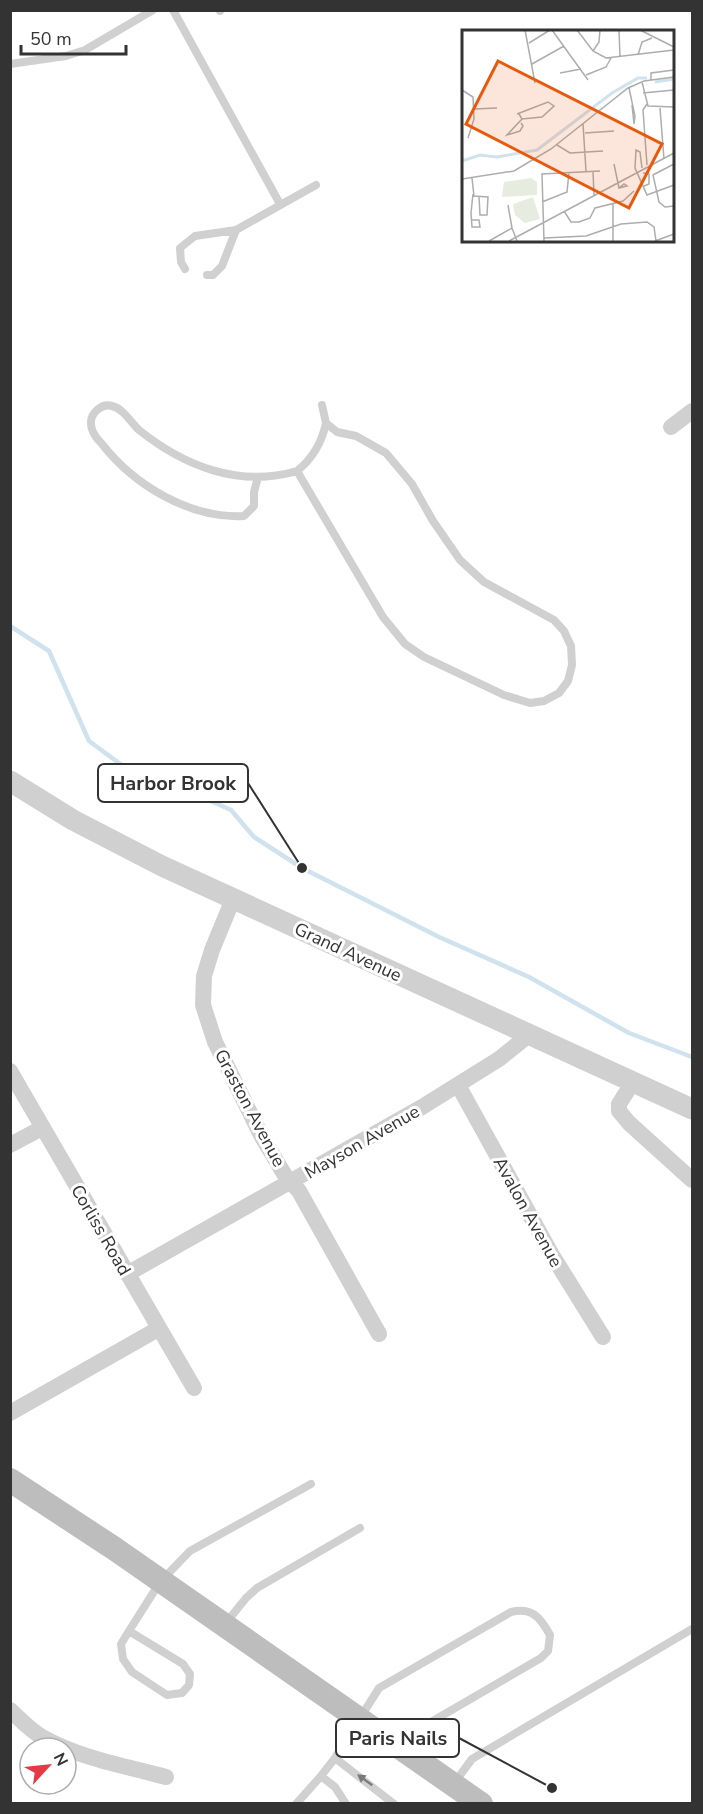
<svg xmlns="http://www.w3.org/2000/svg" width="703" height="1814" viewBox="0 0 703 1814" font-family="'Nunito Sans',sans-serif">
<style>
.lines{fill:none;stroke-linecap:round;stroke-linejoin:round}
.stream{stroke:#cfe2ee;stroke-width:4.5}
.service{stroke:#d0d0d0;stroke-width:8}
.minor{stroke:#d0d0d0;stroke-width:16}
.tertiary{stroke:#d0d0d0;stroke-width:21}
.secondary{stroke:#bdbdbd;stroke-width:24}
.oneway{fill:#7a7a7a}
.labels{text-anchor:middle;dominant-baseline:central;stroke-width:6;stroke-linejoin:round;paint-order:stroke}
.street-label{font-size:18px;fill:#333;stroke:#fff}
.inset-river{fill:none;stroke:#cfe2ee;stroke-width:3}
.inset-road{fill:none;stroke:#adadad;stroke-width:1.5}
.view{fill:#e8590c;fill-opacity:0.15;stroke:#e8590c;stroke-width:3}
.inset-edge{fill:none;stroke:#333;stroke-width:3}
.leader{fill:none;stroke:#333;stroke-width:2}
.callout-dot{fill:#333;stroke:#fff;stroke-width:2}
.callout{fill:#fff;stroke:#333;stroke-width:2}
.callout-label{font-size:20px;text-anchor:middle;font-weight:bold;fill:#333}
</style>
<rect width="100%" height="100%" fill="#fff"/>
<g class="lines">
<path class="stream" d="M10 626 49 651 89 741 161 794 204 798 231 810 254 837 302 868 439 937 529 977 629 1033 692 1057"/>
<path class="service" d="M173 10 280 204
M220 10V11
M10 64 66 56 85 50 153 10
M236 230 316 185
M185 269 181 262 180 248 195 236 236 230 222 266 213 275H207
M322 405 326 423 337 432 356 436 386 453 412 484 433 521 460 560 484 582 554 620 564 631 571 646 572 665 568 681 559 693 544 701 530 703 504 695 424 657 405 644 383 617 297 471C312 459 322 442 326 423
M258 477 254 492V506L244 516C190 519 134 485 102 444 97 439 91 431 91 424 90 413 102 403 112 406 124 409 131 423 139 430 184 466 239 488 297 471
M226 1623 246 1598 257 1588 360 1528
M129 1631 183 1664 190 1674 189 1685 182 1693 167 1695 132 1672 123 1659 121 1644 129 1631 160 1582 190 1551 311 1484
M335 1758 394 1804
M321 1776 335 1787 346 1804
M455 1782 472 1759 692 1629
M296 1804 321 1776 335 1758 379 1688 511 1612C532 1607 540 1617 550 1635L548 1651 541 1658 431 1722 421 1731 406 1749"/>
<path class="minor" d="M671 427 692 411
M233 899 212 950 204 976 203 1005 215 1042 262 1137 286 1177 299 1191 379 1334
M10 1071 194 1388
M633 1082 619 1104V1111L629 1123 692 1180
M458 1085 552 1255 603 1337
M10 1145 42 1128
M127 1274 422 1107 499 1059 529 1035
M10 1413 158 1329
M10 1710C20 1719 30 1730 42 1737 79 1758 125 1766 166 1777"/>
<path class="tertiary" d="M10 781 73 820 162 866 692 1109"/>
<path class="secondary" d="M10 1480 115 1549 481 1804"/>
</g>
<defs><path id="oneway-solid" d="M-6-.8H1V-3.2L6.5 0L1 3.2V.8H-6Z" transform="scale(1.5)"/></defs>
<use class="oneway" href="#oneway-solid" transform="translate(365 1780) rotate(-144)"/>
<g class="labels">
<g class="street-label">
<text transform="translate(348 952) rotate(25)">Grand Avenue</text>
<text transform="translate(250 1108) rotate(62)">Graston Avenue</text>
<text transform="translate(362 1142) rotate(-30)">Mayson Avenue</text>
<text transform="translate(528 1212) rotate(61)">Avalon Avenue</text>
<text transform="translate(101 1230) rotate(60)">Corliss Road</text>
</g>
</g>
<g transform="translate(462 30)">
<rect width="212" height="212" fill="#fff"/>
<path d="M69 148 75 152V165L40 167 42 152ZM71 167 78 189 63 193 53 185 51 174Z" fill="#e6ecdf"/>
<path class="inset-river" d="M193 52 212 49M0 131 18 125 35 127 75 120 150 63 176 48H185"/>
<path class="inset-road" d="M63 0 73 53M90 0 126 50M115 0 131 21 144 28 212 20M157 0 158 27M178 0 212 17M67 13 88 0M131 21 137 12 138 0M176 25 180 12 190 8M70 34 102 16M98 43 119 39M124 45 144 37 149 28M189 50V43L212 40M180 52 186 76 212 77M167 58 173 86 172 94 170 75M0 60 11 67 12 89 6 108M181 63 212 60M185 74 181 80 185 135M198 78 202 129M12 79 35 78M55 84 86 72 92 76 80 87 60 89 57 84M212 85V107M59 93 61 96 58 101 45 105 60 89M121 94 124 141M123 103 152 101M95 115 108 123 141 121M152 134 157 158 165 156 162 154 157 158M212 134 191 145 197 172 203 177 212 176M180 138 178 122 174 120 173 138 185 165 212 155M131 141 132 165M181 143 187 144V154L182 156M10 148 12 166 26 167 25 185H18L17 167M0 149 52 141 89 119 166 58 182 51 212 47M80 172 105 162 107 142M151 174V211M46 175 50 198M102 181 109 192H117L128 188 133 178 161 171 172 161M10 190H17L18 197H10L9 183 11 164M82 208 124 206 159 194 185 192 192 197 194 211M27 211 50 198 55 211M47 211 212 123M82 211 80 144 138 141M193 211 212 204"/>
<path class="view" d="M36 31 200 114 167 178 4 94Z"/>
<rect width="212" height="212" class="inset-edge"/>
</g>
<path class="leader" d="M302 868L248 783M552 1788L459 1738"/>
<g class="callout-dot">
<circle cx="302" cy="868" r="6"/>
<circle cx="552" cy="1788" r="6"/>
</g>
<g class="callout">
<rect x="98" y="764" width="150" height="38" rx="6"/>
<rect x="336" y="1719" width="123" height="38" rx="6"/>
</g>
<g class="callout-label">
<text x="173" y="790">Harbor Brook</text>
<text x="398" y="1745">Paris Nails</text>
</g>
<rect width="703" height="1814" fill="none" stroke="#333333" stroke-width="24"/>
<g transform="translate(48 1766) rotate(63)"><circle r="28" fill="#ffffff" stroke="#adadad" stroke-width="1.5"/>
<path d="M0-4.5L10 22L0 15L-10 22Z" fill="#e63946"/>
<text y="-9" font-size="16" font-weight="bold" text-anchor="middle" fill="#333333">N</text>
</g>
<path d="M21 45v9h105v-9" fill="none" stroke="#333333" stroke-width="3"/>
<text x="30" y="45" font-size="18" fill="#333333" stroke="#ffffff" stroke-width="4.5" paint-order="stroke">50 m</text>
</svg>
